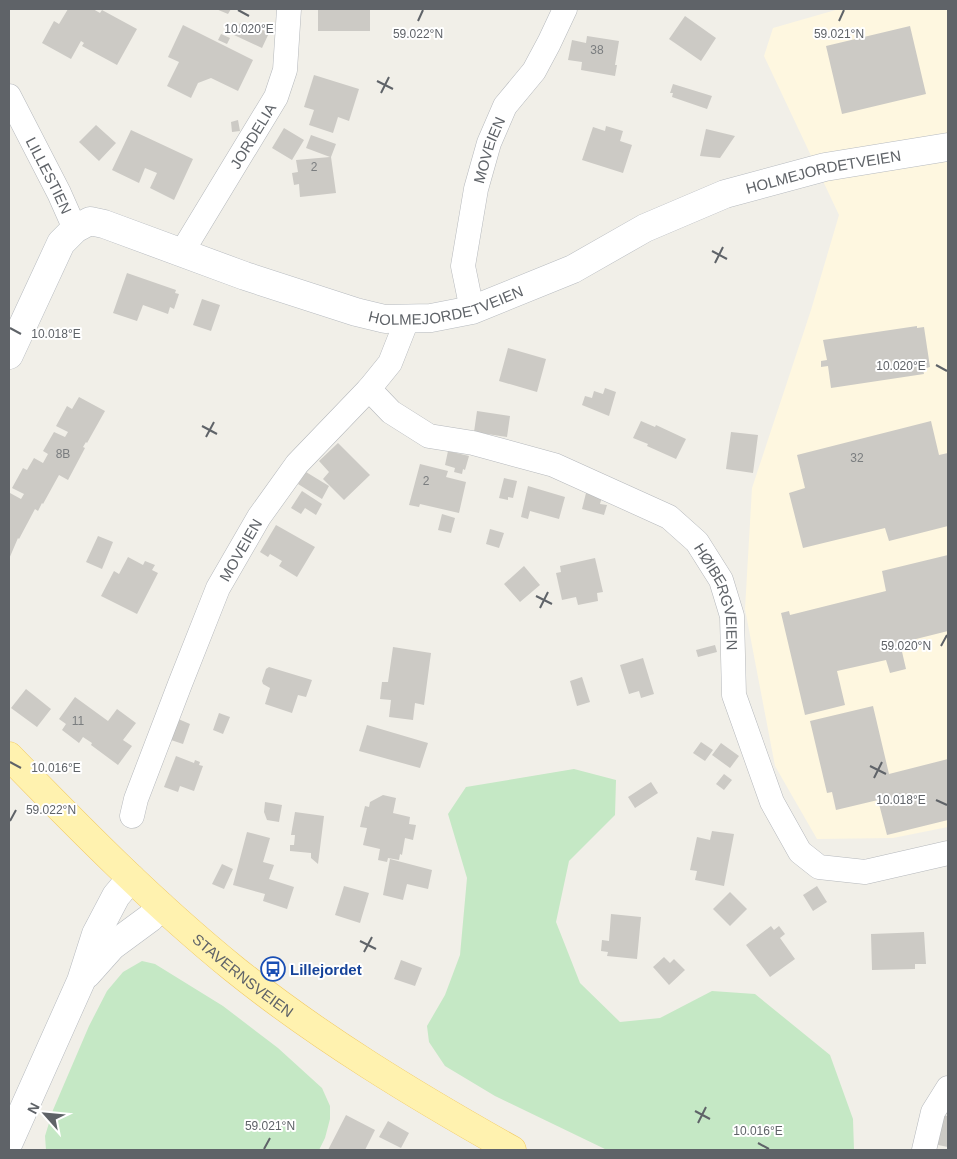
<svg xmlns="http://www.w3.org/2000/svg" width="957" height="1159" viewBox="0 0 957 1159" font-family="Helvetica,sans-serif">
<style>
.commercial{fill:#fef7e0}
.green{fill:#c5e8c5}
.building{fill:#cccac5}
.lines{fill:none;stroke-linecap:round;stroke-linejoin:round}
.street-casing{stroke:#b5b8bc;stroke-width:25}
.secondary-casing{stroke:#b6babf;stroke-width:29}
.primary-casing{stroke:#f2c960;stroke-width:29}
.street{stroke:#fff;stroke-width:24}
.secondary{stroke:#fff;stroke-width:28}
.primary{stroke:#fff2af;stroke-width:28}
.ticks{fill:none;stroke:#5f6368;stroke-width:2}
.labels{text-anchor:middle;dominant-baseline:central;stroke-width:4;stroke-linejoin:round;paint-order:stroke}
.number-label{font-size:12px;fill:#7a7d7f}
.street-label{font-size:15px;fill:#5f6368;stroke:#fff}
.transit-label{font-size:15px;font-weight:bold;fill:#164399;stroke:#fff;text-anchor:start}
.ticks-label{font-size:12px;text-anchor:middle;fill:#5f6368;stroke:#fff;stroke-width:4;stroke-linejoin:round;paint-order:stroke}
</style>
<rect width="100%" height="100%" fill="#f1efe8"/>
<path class="commercial" d="M839 9H948V827L893 838 817 839 775 766 745 609 752 488 811 310 839 215 764 56 773 28Z"/>
<path class="green" d="M574 769 616 780 615 815 569 861 556 922 580 983 620 1022 660 1018 712 991 755 994 830 1055 853 1119 854 1150H607L495 1096 445 1066 429 1042 427 1026 445 995 460 955 467 878 448 814 466 787Z
M142 961 155 964 223 1006 278 1048 322 1088 330 1106V1119L325 1138 319 1150H46L45 1136 53 1110 89 1026 107 991 123 972Z"/>
<path class="building" d="M68 9H93L100 13 102 10 137 29 117 65 82 46 84 43 81 41 71 59 42 43 54 21 59 24Z
M216 9H231L228 14Z
M318 9H370V31H318Z
M685 16 716 38 701 61 669 39Z
M240 23 247 26 249 23 269 33 262 48 234 35Z
M183 25 253 60 238 91 211 78 198 83 191 98 167 86 179 62 168 57Z
M910 26 926 94 842 114 826 46Z
M221 34 230 38 227 44 218 40Z
M587 36 619 41 615 65H617L615 76 581 70 582 62 568 60 572 40 586 43Z
M314 75 359 89 349 121 338 117 333 133 309 125 314 110 304 107Z
M673 84 712 96 707 109 672 97 673 93H670Z
M238 120 240 131 232 132 231 122Z
M96 125 116 143 99 161 79 142Z
M606 126 623 131 620 141 632 145 623 173 582 160 593 127 605 131Z
M284 128 304 140 292 160 272 148Z
M706 129 735 136 720 158 700 156Z
M131 130 193 159 174 200 150 188 157 173 145 168 139 183 112 170Z
M311 135 336 144 331 157 336 193 300 197 299 184 294 185 292 173 298 172 296 160 330 157 306 148Z
M127 273 176 290 175 293 179 294 174 309 170 307 168 314 143 305 137 321 113 313Z
M202 299 220 305 211 331 193 325Z
M917 326V328L924 327 930 367 923 369 924 374 831 388 828 366 821 367V361L827 360 823 340Z
M508 348 546 359 537 392 499 381Z
M605 388 616 392 609 416 582 405 585 396 592 398 594 391 603 394Z
M79 397 105 411 87 443 86 442 83 447 85 448 68 480 59 475 43 504 42 503 38 511 35 509 19 539 18 538 9 559V495L10 493 21 499 24 494 12 488 23 468 27 470 34 458 43 463 48 454 43 451 54 432 65 437 68 432 56 426 67 406 72 409Z
M477 411 510 416 507 437 474 432Z
M641 421 655 427 656 425 686 439 676 459 647 446 648 444 633 438Z
M931 421 939 455 948 453V526L889 541 885 528 803 548 789 493 805 488 797 455Z
M731 432 758 435 753 473 726 469Z
M338 443 370 475 344 500 323 479 329 472 319 461Z
M448 451 469 456 465 470 463 469 462 474 454 472 455 468 445 465Z
M420 464 448 471 446 477 466 482 459 513 420 504 419 507 409 505Z
M306 472 329 486 322 499 298 484Z
M504 478 517 481 513 498 508 497V500L499 498Z
M528 486 565 497 559 519 530 511 528 519 521 517Z
M302 491 322 504 316 515 305 508 301 514 291 508Z
M586 493 602 497 600 504 607 505 604 515 582 509Z
M442 514 455 518 451 533 438 530Z
M276 525 315 547 297 577 279 566 282 561 270 554 268 557 260 552Z
M490 529 504 533 499 548 486 544Z
M98 536 113 542 102 569 86 562Z
M948 555V631L900 643 906 669 890 673 886 660 837 671 845 705 805 715 781 613 789 611 790 615 886 591 882 571Z
M128 557 143 565 145 561 155 565 152 570 158 573 137 614 101 596 114 571 119 574Z
M595 558 603 592 597 593 598 601 578 605 576 597 562 600 556 573 561 572 560 566Z
M524 566 540 585 520 602 504 584Z
M715 645 717 652 698 657 696 650Z
M393 647 431 653 424 705 415 703 413 720 389 717 391 700 380 699 382 682H388Z
M643 658 654 694 641 698 639 691 629 694 620 665Z
M269 667 312 680 306 697 298 695 292 713 265 704 270 688 263 684 262 681 266 669Z
M582 677 590 702 577 706 570 681Z
M26 689 51 709 37 727 11 708Z
M75 697 108 721 117 709 136 723 123 740 132 746 118 765 91 745 92 743 83 737 79 743 62 730 66 724 59 719Z
M873 706 889 774 948 759V820L887 835 878 800 836 810 832 792 827 793 810 721Z
M219 713 230 717 223 734 213 730Z
M176 718 190 724 183 744 168 739Z
M367 725 428 743 420 768 359 751Z
M701 742 713 750 705 761 693 753Z
M721 743 739 756 730 768 712 755Z
M176 756 194 763 195 760 200 762 199 765 203 766 194 791 180 786 178 792 164 787Z
M724 774 732 780 724 790 716 784Z
M651 782 658 793 635 808 628 797Z
M383 795 396 798 393 813 410 817 409 824 416 825 413 840 405 838 402 855 400 854 399 860 388 858 387 862 378 860 380 849 363 845 367 828 360 827 365 806 369 807 370 802Z
M265 802 282 805 279 822 267 820 264 812Z
M295 812 324 816 318 864 311 858V853L290 851V845H294L295 835H291Z
M712 831 734 834 724 886 695 880 697 871 690 870 697 837 710 840Z
M247 832 270 838 263 862 274 865 269 879 294 887 287 909 263 901 265 894 233 885Z
M390 859 432 870 428 889 407 884 403 900 383 895Z
M222 864 233 869 224 889 212 884Z
M344 886 369 893 360 923 335 915Z
M817 886 827 902 813 911 803 895Z
M730 892 747 909 730 926 713 909Z
M611 914 641 917 637 959 607 956 608 952 601 951 602 940 609 941Z
M771 926 774 930 779 926 785 934 780 938 795 959 770 977 746 945Z
M924 932 926 964H915V969L872 970 871 934Z
M664 957 670 963 674 959 685 970 669 985 653 967Z
M401 960 422 968 415 986 394 979Z
M346 1115 375 1130 365 1150H328Z
M938 1115 948 1116V1147L933 1144Z
M388 1121 409 1133 401 1148 379 1137Z"/>
<g class="lines">
<g class="street-casing">
<g id="street">
<path id="s1" d="M9 96 59 193 75 229"/>
<path id="s2" d="M182 252 276 97 285 70 289 9"/>
<path id="s3" d="M472 310 463 266 476 189 489 143 505 106 534 71 549 43 565 9"/>
<path id="s4" d="M369 389 391 412 429 436 473 443 554 465 669 517 697 542 721 580 732 616 734 695 772 802 800 852 819 867 865 872 948 853"/>
<path id="s5" d="M132 816 136 799 180 684 218 588 259 517 297 464 369 389 390 363 407 320"/>
<path d="M924 1150 933 1112 948 1088"/>
</g>
</g>
<g class="secondary-casing">
<g id="secondary">
<path id="s6" d="M9 355 61 243 75 229 90 221 104 224 245 276 356 312 385 319 431 318 472 310 573 269 645 228 725 194 825 167 948 147"/>
<path d="M87 974 112 946 150 918 161 906"/>
<path d="M9 1142 81 981 96 934 116 896 131 878"/>
</g>
</g>
<g class="primary-casing">
<g id="primary">
<path id="s7" d="M9 756C81 830 154 904 234 969 320 1038 416 1096 512 1150"/>
</g>
</g>
<use href="#street" class="street"/>
<use href="#secondary" class="secondary"/>
<use href="#primary" class="primary"/>
</g>
<path class="ticks" d="M238 10 249 16M418 21 423 10M839 21 844 10M377 81 393 89M381 93 389 77M712 251 727 259M715 263 723 247M10 328 21 334M936 365 947 371M202 426 217 434M206 437 214 422M536 596 552 604M540 608 548 592M941 646 947 635M10 762 21 768M870 766 886 774M874 778 882 762M936 800 947 805M10 821 16 810M360 941 376 949M364 952 372 937M695 1111 710 1119M698 1123 706 1107M758 1143 769 1149M264 1149 270 1138"/>
<defs>
<g id="bus-ring" transform="scale(1.25)"><circle r="9.5" fill="#fff" stroke="#1a4fb4" stroke-width="1.5"/><path d="M-5-6H5V4H4V6H2V4H-2V6H-4V4H-5ZM-3.5-4V0h7V-4ZM-3.5 1.2v1.5H-2V1.2ZM2 1.2v1.5H3.5V1.2Z" fill="#1a4fb4"/></g>
</defs>
<g fill-rule="evenodd">
<use href="#bus-ring" x="273" y="969"/>
</g>
<g class="labels">
<g class="number-label">
<text x="597" y="50">38</text>
<text x="314" y="167">2</text>
<text x="63" y="454">8B</text>
<text x="857" y="458">32</text>
<text x="426" y="481">2</text>
<text x="78" y="721">11</text>
</g>
<g class="street-label">
<text stroke="none"><textPath href="#s2" startOffset="136">JORDELIA</textPath></text>
<text stroke="none"><textPath href="#s3" startOffset="164">MOVEIEN</textPath></text>
<text stroke="none"><textPath href="#s6" startOffset="939">HOLMEJORDETVEIEN</textPath></text>
<text stroke="none"><textPath href="#s1" startOffset="89">LILLESTIEN</textPath></text>
<text stroke="none"><textPath href="#s6" startOffset="534">HOLMEJORDETVEIEN</textPath></text>
<text stroke="none"><textPath href="#s5" startOffset="288">MOVEIEN</textPath></text>
<text stroke="none"><textPath href="#s4" startOffset="429">HØIBERGVEIEN</textPath></text>
<text stroke="none"><textPath href="#s7" startOffset="321">STAVERNSVEIEN</textPath></text>
</g>
<g class="transit-label">
<text x="290" y="969">Lillejordet</text>
</g>
</g>
<g class="ticks-label">
<text x="249" y="33">10.020°E</text>
<text x="418" y="38">59.022°N</text>
<text x="839" y="38">59.021°N</text>
<text x="56" y="338">10.018°E</text>
<text x="901" y="370">10.020°E</text>
<text x="906" y="650">59.020°N</text>
<text x="56" y="772">10.016°E</text>
<text x="901" y="804">10.018°E</text>
<text x="51" y="814">59.022°N</text>
<text x="270" y="1130">59.021°N</text>
<text x="758" y="1135">10.016°E</text>
</g>
<rect width="957" height="1159" fill="none" stroke="#5f6368" stroke-width="20"/>
<g transform="translate(45 1114) rotate(297)" stroke="#ffffff" stroke-width="4" paint-order="stroke">
<path d="M0-4L9 19L0 12L-9 19Z" fill="#5f6368"/>
<text y="-8" font-size="14" font-weight="bold" text-anchor="middle" fill="#5f6368">N</text>
</g>
</svg>
